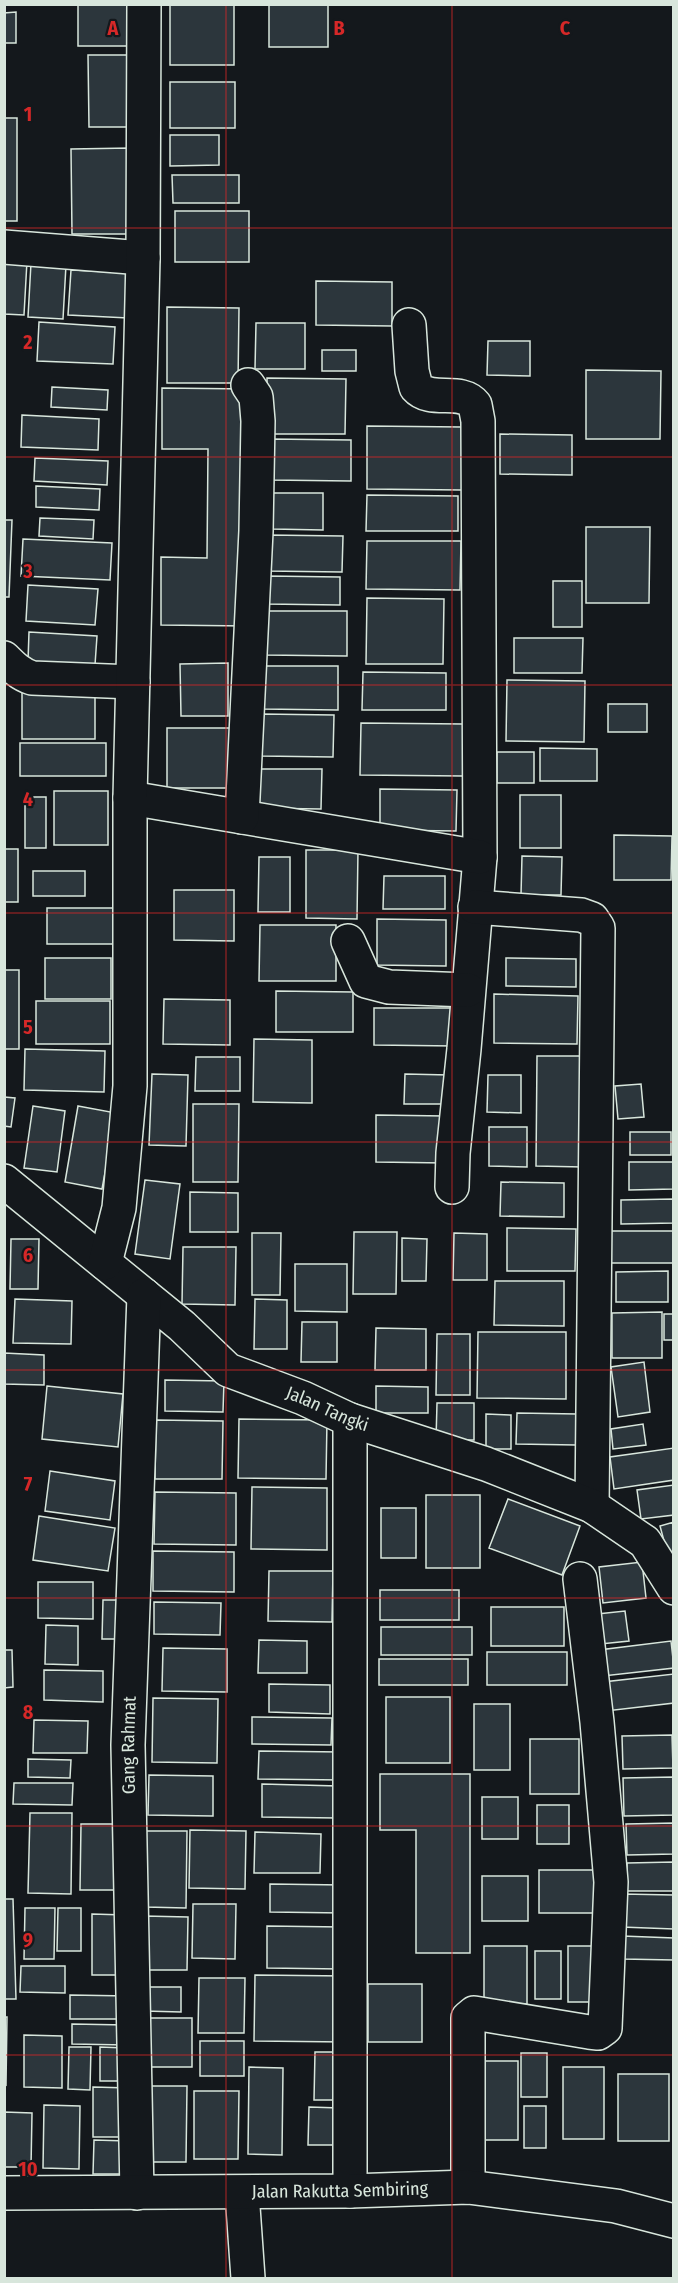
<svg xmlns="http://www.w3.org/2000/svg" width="678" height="2283" viewBox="0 0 678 2283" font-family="'Fira Sans Condensed',sans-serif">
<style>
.building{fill:#2c363c;stroke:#d8e6dc;stroke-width:1.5}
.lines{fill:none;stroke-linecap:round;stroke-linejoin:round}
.minor-casing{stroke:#d8e6dc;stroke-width:36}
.major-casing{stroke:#d8e6dc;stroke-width:36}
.minor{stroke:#14181c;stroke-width:33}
.major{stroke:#14181c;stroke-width:33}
.grid{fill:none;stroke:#d62828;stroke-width:1.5;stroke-opacity:0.55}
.labels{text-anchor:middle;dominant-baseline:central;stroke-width:4.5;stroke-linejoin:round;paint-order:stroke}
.street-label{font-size:18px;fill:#d8e6dc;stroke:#14181c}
.grid-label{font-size:20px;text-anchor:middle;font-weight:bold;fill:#d62828;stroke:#14181c;stroke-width:4.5;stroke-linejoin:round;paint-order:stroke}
</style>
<rect width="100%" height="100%" fill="#14181c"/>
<path class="building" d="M78 4H133V46H78Z
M170 4H234V65H170Z
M269 4H328V47H269Z
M16 12V43H4V13Z
M88 55H136L137 127H89Z
M170 82H235V128H170Z
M4 118H17V221H4Z
M170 135H219V165L170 166Z
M131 148 132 234H72L71 149Z
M172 175H239V203H173Z
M175 211H249V262H175Z
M4 260 27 261 24 315 4 314Z
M31 263 66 265 63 319 28 317Z
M71 270 131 273 128 318 68 315Z
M316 281 392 282V326L316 325Z
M167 307 239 308 238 383H167Z
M39 322 115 327 113 364 37 361Z
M256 323H305V369H255Z
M488 341H530V376L487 375Z
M322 350H356V371H322Z
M586 370 661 371 660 439H586Z
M267 378 346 379 345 434H267Z
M52 387 108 390 107 410 51 407Z
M162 388 249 389 248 626 161 625V557L207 558 208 449H162Z
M22 415 99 419 98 450 21 447Z
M367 426 462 427V490L367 489Z
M500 434 572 435V475L500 474Z
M270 439 351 440V481L269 480Z
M35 458 108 461 107 485 34 481Z
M36 486 100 489 99 510 36 507Z
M272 493H323V530L272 529Z
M367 495 458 496V531H366Z
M40 518 94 520 93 539 39 536Z
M4 520H12L9 597H4Z
M586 527H650L649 603H586Z
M267 535 343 536 342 572 266 571Z
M23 539 112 543 110 580 21 576Z
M367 541H461L460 590 366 589Z
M267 576 340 577V605L266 604Z
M553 581H582V627H553Z
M28 585 98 589 95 625 26 621Z
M367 598 444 599 443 664H366Z
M266 611H347V656L265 655Z
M29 632 97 636 95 665 28 661Z
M514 638H583L582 673H514Z
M228 663V716H181L180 664Z
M262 666H338V710L262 709Z
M363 672 446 673V710H362Z
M507 680 585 681 584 742 506 741Z
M22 691H95V739H22Z
M608 704H647V732H608Z
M261 714 334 715 333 757 261 756Z
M361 723 463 724V776L360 775Z
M167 728H235V788H167Z
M20 743H106V776H20Z
M540 748 597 749V781H540Z
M497 752H534V783H497Z
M254 769H322L321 809 253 808Z
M380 789 457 790 456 831 380 830Z
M54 791H108V845H54Z
M520 795H561V848H520Z
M25 797H46V848H25Z
M614 835 672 836 671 880H614Z
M4 849H18V902H4Z
M306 850H358L357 919 306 918Z
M522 856 562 857 561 895H521Z
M259 857H290V912H258Z
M33 871H85V896H33Z
M384 876H445V909H383Z
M174 890H234V941L174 940Z
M47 908H119V944H47Z
M377 919 446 920V966L377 965Z
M260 925H336V981H259Z
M45 958H111V999H45Z
M506 958 576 959V987L506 986Z
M4 970H19V1049H4Z
M276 991 353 992V1032H276Z
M494 994 578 996 577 1044 494 1043Z
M164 999 230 1000V1045L163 1044Z
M36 1001H110V1044H36Z
M374 1008H455V1046L374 1045Z
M254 1039 312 1040V1103L253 1102Z
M25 1049 105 1051 104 1092 24 1090Z
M537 1056H584L583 1167 536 1166Z
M196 1057H240V1091H195Z
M152 1074 188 1075 186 1146 149 1145Z
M405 1074 449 1075 448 1104H404Z
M488 1075H521V1113L487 1112Z
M641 1084 644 1117 618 1119 615 1086Z
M4 1097 15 1098 11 1127 4 1126Z
M193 1104H239L238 1182H193Z
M33 1106 65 1111 57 1172 24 1168Z
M78 1106 116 1113 102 1189 65 1182Z
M376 1115 445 1116V1163L376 1162Z
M489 1127H527V1167L489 1166Z
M630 1132H671V1155H630Z
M629 1162H674V1189L629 1190Z
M145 1180 180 1184 170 1259 135 1254Z
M501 1182 564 1183V1217L500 1216Z
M190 1192 238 1193V1232H190Z
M674 1199V1223L621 1224V1200Z
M507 1228 576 1229 575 1271H507Z
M611 1231H674V1263H611Z
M354 1232H397L396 1294H353Z
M252 1233H281L280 1295H252Z
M454 1233 487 1234V1280H453Z
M402 1238 427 1239 426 1281H402Z
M11 1239H39L38 1289H10Z
M183 1247H236L235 1305 182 1304Z
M295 1264H347V1312L295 1311Z
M668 1271V1302H616V1272Z
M495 1281H564V1326L494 1325Z
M15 1299 72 1301 71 1344 13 1343Z
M255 1299 287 1300V1349H254Z
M662 1312V1358H612V1313Z
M664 1314H674V1340H664Z
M302 1322H337V1362H301Z
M376 1328 426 1329V1370H375Z
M478 1332H566V1399L477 1398Z
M437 1334H470V1395H436Z
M4 1353 44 1355V1385L4 1384Z
M644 1362 650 1412 618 1417 611 1367Z
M165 1380 224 1381 223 1412 165 1411Z
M47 1386 123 1394 118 1447 42 1439Z
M376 1386 428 1387V1413H376Z
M437 1403H474V1440H436Z
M517 1413 577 1414 576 1445 516 1444Z
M486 1414 511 1415V1449H486Z
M239 1419 327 1420 326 1479 238 1478Z
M156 1420 223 1421 222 1479H155Z
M643 1424 646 1445 613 1449 611 1429Z
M674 1448V1480L614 1489 610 1457Z
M50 1471 115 1481 110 1520 45 1511Z
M674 1485V1515L641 1519 637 1490Z
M252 1487 327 1488V1550L251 1549Z
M155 1492 236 1493V1545L154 1544Z
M426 1495H480V1568H426Z
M508 1499 580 1526 562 1575 489 1548Z
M381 1508H416V1558H381Z
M39 1516 115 1528 108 1571 33 1560Z
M674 1522V1555L668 1556 660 1526Z
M153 1551 234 1552V1592L153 1591Z
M642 1562 646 1598 603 1603 599 1567Z
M269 1571H333L332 1622 268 1621Z
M38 1582H93V1619L38 1618Z
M380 1590H459V1620H380Z
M103 1600H131L130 1639H102Z
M154 1602 221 1603 220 1635 154 1634Z
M491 1607H564V1646H491Z
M625 1611 629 1641 591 1645 588 1615Z
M46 1625 78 1626V1665L45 1664Z
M381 1627H472V1655H381Z
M259 1640 307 1641V1673H258Z
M671 1641 674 1668 603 1676 599 1650Z
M163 1648 227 1649V1692L162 1691Z
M4 1650H12L13 1687 4 1688Z
M487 1652H567V1685H487Z
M379 1659H468V1685H379Z
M44 1670 103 1671V1702L44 1700Z
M674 1674V1703L606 1711 603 1682Z
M269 1684 330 1685V1714L269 1712Z
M386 1697H450V1763H386Z
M153 1698 218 1699 217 1763 152 1762Z
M474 1704H510V1770H474Z
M252 1717 332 1718 331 1745 252 1744Z
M34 1720 88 1721 87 1753H33Z
M672 1735 673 1768 623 1769 622 1736Z
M530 1739H579V1794H530Z
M259 1751 342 1752V1780L258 1779Z
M28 1759 71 1760 70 1778 28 1777Z
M380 1774H470V1953H416V1830H380Z
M149 1775 213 1776V1816L148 1815Z
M674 1777V1815L624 1816 623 1778Z
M14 1783H73L72 1805 13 1804Z
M262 1784 338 1786 337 1818 262 1817Z
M482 1797H518V1839H482Z
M537 1805H569V1844H537Z
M30 1813H72L71 1894 28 1893Z
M674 1823V1854L627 1855 626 1824Z
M81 1824H117L116 1890H80Z
M190 1830 246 1831 245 1889 189 1888Z
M146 1831H187L186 1908 145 1907Z
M255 1832 321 1834 320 1873H254Z
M674 1862V1891H627V1863Z
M539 1870H596V1913H539Z
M482 1876H528V1921H482Z
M270 1884 343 1885V1913L270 1912Z
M622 1894 674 1895V1929L621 1927Z
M4 1899H13L16 1999H4Z
M193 1904H236L235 1959 192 1958Z
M25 1908H55L54 1959H24Z
M58 1908H81V1951H57Z
M92 1914 125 1915 124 1975H92Z
M144 1916 188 1917 187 1970H143Z
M267 1926 342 1927 341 1969 267 1968Z
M622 1936 674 1938V1960L622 1959Z
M484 1946H527V2004H484Z
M568 1946H595V2002H568Z
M535 1951H561V1999H535Z
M21 1966H65V1993L20 1992Z
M255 1975 346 1976V2042L254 2041Z
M199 1978H245L244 2033H198Z
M368 1984H422V2042H368Z
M144 1987H181V2012L144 2011Z
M70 1995 129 1996V2019H70Z
M4 2017H7L6 2085 4 2084Z
M144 2018H192V2067H143Z
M72 2024 126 2025V2045L72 2044Z
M24 2035 62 2036V2088L24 2087Z
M200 2041H244V2076H200Z
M69 2047H91L90 2090 68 2089Z
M100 2047 126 2048V2081H100Z
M315 2052H343L342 2100H314Z
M521 2053H547V2097H521Z
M481 2061H518V2140H481Z
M249 2067 283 2068 282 2155 248 2154Z
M563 2067H604V2139H563Z
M618 2074H669V2141H618Z
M143 2086H187L186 2162H142Z
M93 2087 129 2088 128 2137H93Z
M194 2091H239L238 2159H194Z
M44 2105 80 2106 79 2169 43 2168Z
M524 2106H546V2148H524Z
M309 2107 340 2108V2145H308Z
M4 2112 32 2113 31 2167H4Z
M94 2140 128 2141 127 2174H93Z"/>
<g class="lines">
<g class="minor-casing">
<g id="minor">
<path d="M4 247 143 258"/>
<path d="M409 325 412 371 416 387C431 404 461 387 475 405L478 421 480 857 464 1049 453 1153 452 1187"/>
<path d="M4 658C13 667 20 674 32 678L133 682"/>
<path d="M130 798 480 857"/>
<path d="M242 817 256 531 258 421 256 397 248 385"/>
<path d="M475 907 581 915 592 919 598 928 592 1506"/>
<path d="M348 941 366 981 389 987 468 990"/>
<path id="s1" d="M4 1181 182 1326 228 1370 303 1398 350 1420 486 1464 592 1506 645 1542 674 1588"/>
<path d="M105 1263 119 1208 130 1086V798L143 258 144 4"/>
<path d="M350 1420V2191"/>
<path d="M468 2187V2018L474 2013 589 2032 598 2033 605 2028 611 1882 597 1722 580 1579"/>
<path id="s2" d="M137 2193 128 1745 144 1295"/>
<path d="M242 2193 248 2278"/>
</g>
</g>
<g class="major-casing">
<g id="major">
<path id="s3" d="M4 2193 350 2191 468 2187 616 2206 674 2221"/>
</g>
</g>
<use href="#minor" class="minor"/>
<use href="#major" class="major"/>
</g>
<path class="grid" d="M226 4V2278M452 4V2278M4 228H674M4 457H674M4 685H674M4 913H674M4 1142H674M4 1370H674M4 1598H674M4 1826H674M4 2055H674"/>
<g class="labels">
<g class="street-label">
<text stroke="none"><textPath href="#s1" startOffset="400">Jalan Tangki</textPath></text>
<text stroke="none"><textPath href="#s2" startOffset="448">Gang Rahmat</textPath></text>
<text stroke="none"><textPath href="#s3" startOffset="336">Jalan Rakutta Sembiring</textPath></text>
</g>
</g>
<g class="grid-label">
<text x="113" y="35">A</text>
<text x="339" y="35">B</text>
<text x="565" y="35">C</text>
<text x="28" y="121">1</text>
<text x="28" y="349">2</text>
<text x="28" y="578">3</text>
<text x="28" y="806">4</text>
<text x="28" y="1034">5</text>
<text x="28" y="1262">6</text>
<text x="28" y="1491">7</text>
<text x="28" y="1719">8</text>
<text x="28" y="1947">9</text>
<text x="28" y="2176">10</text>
</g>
<rect width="678" height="2283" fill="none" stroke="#d8e6dc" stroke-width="12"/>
</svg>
